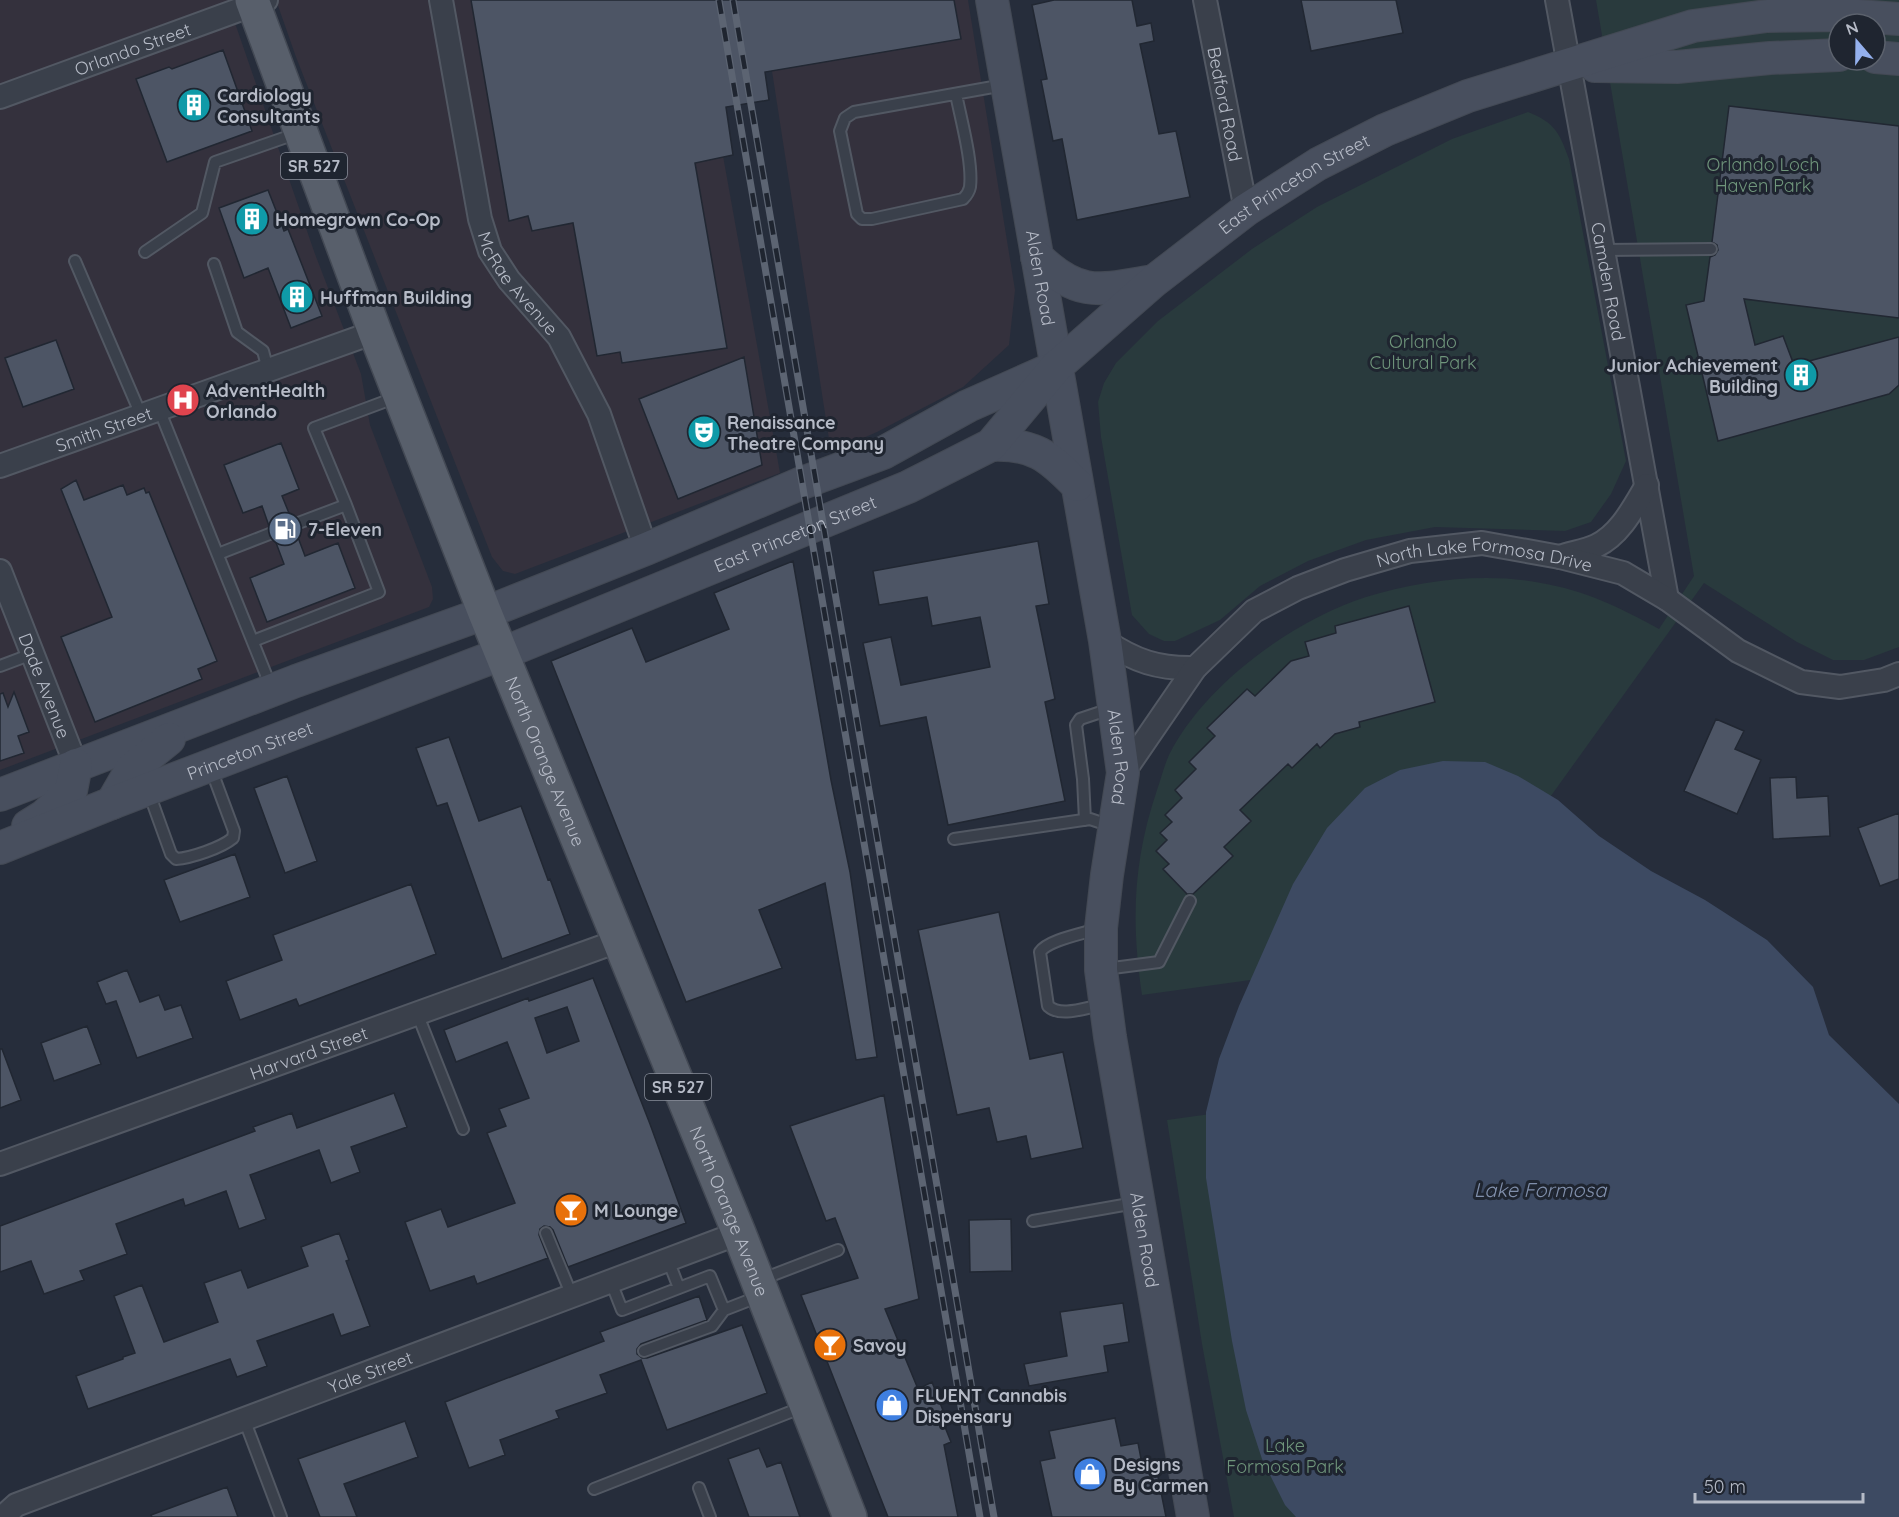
<svg xmlns="http://www.w3.org/2000/svg" width="1899" height="1517" viewBox="0 0 1899 1517" font-family="Quicksand,sans-serif">
<style>
.medical{fill:#34313d}
.green{fill:#293a3d;fill-rule:evenodd}
.water{fill:#3d4a62}
.building{fill:#4d5565;stroke:#212732;stroke-width:1.5;fill-rule:evenodd}
.lines{fill:none;stroke-linecap:round;stroke-linejoin:round}
.lane-casing{stroke:#525863;stroke-width:14}
.street-casing{stroke:#525863;stroke-width:26}
.secondary-casing{stroke:#434954;stroke-width:34}
.primary-casing{stroke:#434954;stroke-width:36}
.lane{stroke:#3a404b;stroke-width:10}
.street{stroke:#3a404b;stroke-width:22}
.secondary{stroke:#484f5e;stroke-width:32}
.primary{stroke:#585f6b;stroke-width:33}
.rail-casing{stroke:#5c6472;stroke-width:7}
.rail{stroke:#1f2530;stroke-width:4.5;stroke-dasharray:14;stroke-linecap:butt}
.labels{text-anchor:middle;dominant-baseline:central;stroke-width:6;stroke-linejoin:round;paint-order:stroke}
.shield{fill:#1f2530;stroke:#898e9a;stroke-width:1.5}
.shield-label{font-size:16px;font-weight:bold;fill:#b6bbc7}
.street-label{font-size:18px;fill:#b6bbc7;stroke:#1f2530}
.poi-label{font-size:18px;font-weight:bold;fill:#b6bbc7;stroke:#1f2530;text-anchor:start}
.park-label{font-size:18px;fill:#6f957b;stroke:#1f2530}
.water-label{font-size:20px;font-style:italic;fill:#808fab;stroke:#1f2530}
</style>
<rect width="100%" height="100%" fill="#262d3b"/>
<path class="medical" d="M0 0H227L315 254 361 374 370 425 432 587 433 599 429 607 0 770Z
M276 0H695L780 473 515 574 503 571 492 557 296 57Z
M761 0H968L1015 290 1009 345 963 387 877 432 831 452Z"/>
<path class="green" d="M1596 0H1899V647L1864 660H1833L1797 642 1704 583 1530 825 1294 974 1142 995C1131 921 1133 861 1157 790 1161 779 1164 766 1169 755 1203 686 1293 620 1366 597 1420 580 1486 572 1541 583 1584 590 1621 608 1659 629L1694 576ZM1839 24H1875V60H1839Z
M1528 112C1555 123 1559 132 1569 159L1626 461 1611 494 1591 522 1565 531 1435 527 1366 540 1308 561 1260 586 1220 620 1175 641H1164L1149 634 1132 615 1101 437 1098 402 1104 383 1116 363 1158 321 1252 249 1317 207 1452 139Z
M1269 1106 1394 1517H1234L1202 1344 1167 1120Z"/>
<path class="water" d="M1443 761 1485 762 1518 776 1558 800 1599 836 1651 871 1705 900 1767 940 1813 987 1829 1035 1899 1104V1517H1296L1285 1505 1262 1459 1246 1410 1232 1341 1206 1178V1112L1219 1059 1239 1006 1293 884 1327 828 1365 788 1400 770Z"/>
<path class="building" d="M471 0H954L961 39 765 72 769 100 726 107 733 155 695 163 727 348 622 363 620 352 597 356 573 223 532 231 528 216 509 221Z
M1054 0H1132L1137 26 1151 23 1154 41 1140 44 1159 134 1176 131 1190 197 1077 220 1062 139 1053 141 1041 80 1047 79 1032 5Z
M1301 0H1396L1403 33 1311 51Z
M223 50 252 131 167 162 136 79 169 67 172 69Z
M1729 106 1899 126V318L1744 299 1755 345 1783 336 1794 365 1899 337V385L1889 394 1718 441 1686 305 1704 301 1710 257 1715 255 1718 250 1717 245 1712 242Z
M268 190 284 231 288 229 322 316 291 328 268 268 244 278 219 208Z
M56 340 74 389 23 407 5 358Z
M744 357 762 465 678 499 639 399Z
M281 443 299 489 282 496 291 518 286 523V528L291 532H296L305 556 338 543 355 588 267 622 250 578 284 564 275 540 278 537 279 531 276 527 269 526 262 506 243 513 224 465Z
M76 480 84 500 123 485 127 495 144 488 146 493 149 492 217 661 198 669 202 679 95 722 61 637 112 617 61 489Z
M1038 541 1049 604 1036 606 1055 699 1045 702 1065 801 948 825 926 717 880 726 863 643 891 637 901 685 990 667 980 617 932 626 927 597 879 605 873 571Z
M793 561 831 780 850 872 877 1057 856 1060 825 883 759 910 782 968 686 1002 551 661 632 628 646 662 729 629 714 593Z
M1409 606 1435 702 1359 722 1360 727 1335 734 1320 748 1317 744 1292 768 1288 764 1240 810 1251 821 1224 847 1233 856 1193 894H1187L1163 869 1169 864 1156 851 1167 840 1160 833 1172 822 1165 815 1182 798 1175 790 1196 769 1189 762 1215 736 1207 728 1247 689 1255 696 1291 661 1309 656 1305 642 1336 633 1335 626Z
M14 692 29 732 18 736 24 753 0 761V694L3 693 8 707Z
M1716 719 1744 731 1735 749 1761 760 1737 814 1684 791Z
M449 737 479 821 521 806 548 880 550 879 570 934 502 959 447 803 437 806 416 748Z
M287 776 317 861 285 873 254 788Z
M1796 777 1797 798 1828 796 1830 836 1773 839 1770 778Z
M1899 813V879L1880 886 1858 828Z
M235 854 250 897 180 922 164 880Z
M411 884 436 954 299 1006 296 999 240 1020 226 981 282 960 273 935Z
M999 912 1030 1059 1063 1052 1083 1148 1031 1159 1026 1136 997 1142 989 1108 957 1115 918 930Z
M127 970 140 1002 159 995 165 1010 181 1005 193 1038 137 1058 116 1001 106 1004 97 982Z
M593 978 650 1124 686 1223 568 1267 553 1230 550 1227 544 1226 540 1229 539 1235 548 1258 477 1284 474 1276 430 1291 405 1222 441 1209 448 1227 515 1203 487 1133 506 1126 499 1109 529 1098 507 1042 456 1062 444 1030 528 998 529 1001ZM567 1007 579 1041 547 1053 535 1018Z
M87 1026 101 1064 54 1081 41 1043Z
M0 1049H2L21 1100 0 1108Z
M394 1093 407 1127 351 1147 360 1172 331 1183 319 1150 250 1175 266 1219 239 1229 226 1191 185 1206 183 1199 116 1224 127 1254 80 1271 84 1280 44 1294 31 1261 0 1272V1226L255 1131 253 1127 292 1113 297 1128Z
M884 1095 919 1299 885 1309 918 1389 932 1382 947 1421 943 1422 951 1442 944 1445 958 1517H888L801 1295 858 1278 835 1218 826 1221 790 1126Z
M1011 1219 1012 1271 970 1272 969 1220Z
M339 1233 349 1260 346 1261 370 1326 341 1336 333 1314 257 1341 267 1366 237 1377 230 1359 88 1409 76 1376 123 1359V1357L135 1353 114 1296 142 1285 164 1342 218 1322 204 1283 241 1270 248 1288 308 1266 301 1247Z
M699 1296 707 1320 641 1344 637 1349V1354L642 1358H647L742 1325 767 1393 667 1430 641 1360 600 1375 607 1393 556 1411 559 1418 500 1440 505 1455 469 1468 445 1402 604 1341 600 1332Z
M1123 1303 1129 1342 1104 1346 1108 1372 1029 1386 1024 1364 1067 1356 1060 1312Z
M1115 1418 1121 1446 1138 1443 1143 1469 1156 1467 1166 1517H1052L1040 1461 1055 1458 1049 1431Z
M405 1421 418 1457 344 1484 357 1517H320L298 1459Z
M759 1448 767 1467 781 1462 800 1517H749L728 1459Z
M227 1487 238 1517H152L151 1515Z"/>
<g class="lines">
<g class="lane-casing">
<path id="lane" d="M956 94C961 120 973 162 970 187 969 192 966 196 963 199L872 219H862L857 214 840 131 845 118 854 112 1004 85
M1604 250 1711 249
M145 252 202 213 215 162 298 133
M75 261 141 415
M214 264 237 332 263 351 268 370
M159 409 271 687
M293 525 346 505 314 428 397 397
M218 554 272 533
M253 641 379 592 346 505
M0 666 32 654
M149 793 171 854 176 859C191 858 221 848 233 838L234 831 211 769
M1085 820 1083 779 1076 725 1080 719 1110 709
M954 839 1090 819 1111 826
M1097 929C1082 934 1048 940 1040 952L1048 1006C1061 1018 1087 1007 1102 1005
M1105 969 1159 962 1190 901
M417 1013 463 1129
M1033 1221 1135 1203
M546 1233 572 1296
M668 1260 679 1288
M760 1280 838 1250
M611 1282 622 1310 710 1276 724 1310 712 1326 644 1351
M724 1310 760 1296
M244 1419 281 1517
M699 1488 710 1517
M594 1489 803 1407"/>
</g>
<g class="street-casing">
<g id="street">
<path id="s1" d="M441 0 480 219 490 251 509 280 559 337 599 414 646 549"/>
<path id="s2" d="M1205 0 1246 210"/>
<path id="s3" d="M1557 0 1667 599"/>
<path id="s4" d="M0 97 266 0"/>
<path id="s5" d="M0 466 375 332"/>
<path d="M1560 557C1571 553 1585 551 1596 546 1620 535 1634 507 1647 485"/>
<path id="s6" d="M0 571 76 765"/>
<path d="M1105 641C1135 661 1158 669 1195 668"/>
<path id="s7" d="M1123 773 1195 668 1254 611 1298 588 1345 570 1410 551 1482 543 1560 557 1623 573 1667 599 1738 651 1801 682 1840 687 1884 680 1899 674"/>
<path id="s8" d="M0 1164 618 941"/>
<path id="s9" d="M3 1517 16 1505 739 1233"/>
</g>
</g>
<g class="secondary-casing">
<g id="secondary">
<path id="s10" d="M992 0 1105 641 1123 773 1107 875 1101 928V970L1110 1037 1193 1517"/>
<path d="M1875 57 1899 59"/>
<path d="M1595 66 1677 67 1770 58 1839 55"/>
<path d="M1037 257C1079 298 1100 290 1153 281"/>
<path d="M991 445C1033 443 1049 456 1077 485"/>
<path d="M0 795 296 681 485 613 646 549 802 483 883 453 968 406 1049 370"/>
<path d="M112 803 131 770 169 739"/>
<path d="M28 826 44 816 71 791 76 765"/>
<path id="s11" d="M0 848 112 803 501 654 908 487 991 445 1056 367 1154 281 1246 210 1318 164 1385 130 1468 96 1693 26 1767 16 1845 15 1899 19"/>
</g>
</g>
<g class="primary-casing">
<g id="primary">
<path id="s12" d="M252 0 375 332 485 613 739 1233 850 1517"/>
</g>
</g>
<use href="#lane" class="lane"/>
<use href="#street" class="street"/>
<use href="#secondary" class="secondary"/>
<use href="#primary" class="primary"/>
<g class="rail-casing">
<path id="rail" d="M719 0 980 1517
M733 0 994 1517"/>
</g>
<use href="#rail" class="rail"/>
</g>
<defs>
<g id="building-disc" transform="scale(1.725)"><circle r="9.5" fill="#0f9aa8" stroke="#1f2530"/><path d="M-4-6H4V6H1V3H-1V6H-4ZM-2.5-4.3h1.7v1.8h-1.7ZM.8-4.3h1.7v1.8H.8ZM-2.5-1h1.7V.8h-1.7ZM.8-1h1.7V.8H.8Z" fill="#fff"/></g>
<g id="hospital-disc" transform="scale(1.725)"><circle r="9.5" fill="#e0444e" stroke="#1f2530"/><path d="M-5-5h3v3.5h4V-5h3V5h-3V1.5h-4V5h-3Z" fill="#fff"/></g>
<g id="theatre-disc" transform="scale(1.725)"><circle r="9.5" fill="#0f9aa8" stroke="#1f2530"/><path d="M-5-5.5Q0-4 5-5.5V0Q5 5 0 6Q-5 5-5 0ZM-3.3-2.5H-1v1.5H-3.3ZM1-2.5H3.3v1.5H1ZM-2.8 1Q0 5.5 2.8 1Z" fill="#fff"/></g>
<g id="fuel-disc" transform="scale(1.725)"><circle r="9.5" fill="#5c6f8a" stroke="#1f2530"/><path d="M-5.5-6h7V0h2V4h1.3V-2.5L3-4.5l.8-.8L6-3V5H2.5V1h-1V6h-7ZM-4.2-4.7v3.2H.2V-4.7Z" fill="#fff"/></g>
<g id="bar-disc" transform="scale(1.725)"><circle r="9.5" fill="#e8710a" stroke="#1f2530"/><path d="M-6-5H6L.8 .8V4.5H3.5V6h-7V4.5H-.8V.8Z" fill="#fff"/></g>
<g id="shop-disc" transform="scale(1.725)"><circle r="9.5" fill="#3f7fe0" stroke="#1f2530"/><path d="M-5-2.5h2.3a2.7 3.5 0 0 1 5.4 0H5L5.5 6h-11ZM-1.5-2.5h3a1.5 2.3 0 0 0-3 0Z" fill="#fff"/></g>
</defs>
<g fill-rule="evenodd">
<use href="#building-disc" x="194" y="105"/>
<use href="#building-disc" x="252" y="219"/>
<use href="#building-disc" x="297" y="297"/>
<use href="#building-disc" x="1801" y="375"/>
<use href="#hospital-disc" x="183" y="400"/>
<use href="#theatre-disc" x="704" y="432"/>
<use href="#fuel-disc" x="285" y="529"/>
<use href="#bar-disc" x="571" y="1210"/>
<use href="#bar-disc" x="830" y="1345"/>
<use href="#shop-disc" x="892" y="1405"/>
<use href="#shop-disc" x="1090" y="1474"/>
</g>
<g class="labels">
<g class="shield">
<rect x="281" y="153" width="66" height="26" rx="4.5"/>
<rect x="645" y="1074" width="66" height="26" rx="4.5"/>
</g>
<g class="shield-label">
<text x="314" y="166">SR 527</text>
<text x="678" y="1087">SR 527</text>
</g>
<g class="street-label">
<text stroke="none"><textPath href="#s4" startOffset="141">Orlando Street</textPath></text>
<text stroke="none"><textPath href="#s2" startOffset="106">Bedford Road</textPath></text>
<text stroke="none"><textPath href="#s11" startOffset="1473">East Princeton Street</textPath></text>
<text stroke="none"><textPath href="#s10" startOffset="282">Alden Road</textPath></text>
<text stroke="none"><textPath href="#s1" startOffset="298">McRae Avenue</textPath></text>
<text stroke="none"><textPath href="#s3" startOffset="286">Camden Road</textPath></text>
<text stroke="none"><textPath href="#s5" startOffset="110">Smith Street</textPath></text>
<text stroke="none"><textPath href="#s11" startOffset="855">East Princeton Street</textPath></text>
<text stroke="none"><textPath href="#s7" startOffset="452">North Lake Formosa Drive</textPath></text>
<text stroke="none"><textPath href="#s6" startOffset="123">Dade Avenue</textPath></text>
<text stroke="none"><textPath href="#s11" startOffset="268">Princeton Street</textPath></text>
<text stroke="none"><textPath href="#s10" startOffset="768">Alden Road</textPath></text>
<text stroke="none"><textPath href="#s12" startOffset="816">North Orange Avenue</textPath></text>
<text stroke="none"><textPath href="#s8" startOffset="328">Harvard Street</textPath></text>
<text stroke="none"><textPath href="#s12" startOffset="1302">North Orange Avenue</textPath></text>
<text stroke="none"><textPath href="#s10" startOffset="1256">Alden Road</textPath></text>
<text stroke="none"><textPath href="#s9" startOffset="396">Yale Street</textPath></text>
</g>
<g class="poi-label">
<text x="217" y="95">Cardiology<tspan x="217" dy="21">Consultants</tspan></text>
<text x="275" y="219">Homegrown Co-Op</text>
<text x="320" y="297">Huffman Building</text>
<text x="1778" y="365" text-anchor="end">Junior Achievement<tspan x="1778" dy="21">Building</tspan></text>
<text x="206" y="390">AdventHealth<tspan x="206" dy="21">Orlando</tspan></text>
<text x="727" y="422">Renaissance<tspan x="727" dy="21">Theatre Company</tspan></text>
<text x="308" y="529">7-Eleven</text>
<text x="594" y="1210">M Lounge</text>
<text x="853" y="1345">Savoy</text>
<text x="915" y="1395">FLUENT Cannabis<tspan x="915" dy="21">Dispensary</tspan></text>
<text x="1113" y="1464">Designs<tspan x="1113" dy="21">By Carmen</tspan></text>
</g>
<g class="park-label">
<text x="1763" y="164">Orlando Loch<tspan x="1763" dy="21">Haven Park</tspan></text>
<text x="1423" y="341">Orlando<tspan x="1423" dy="21">Cultural Park</tspan></text>
<text x="1285" y="1445">Lake<tspan x="1285" dy="21">Formosa Park</tspan></text>
</g>
<g class="water-label">
<text x="1540" y="1189">Lake Formosa</text>
</g>
</g>
<g transform="translate(1857 42) rotate(340)"><circle r="28" fill="#1f2530" stroke="#5b616c" stroke-width="1.5"/>
<path d="M0-4.5L10 22L0 15L-10 22Z" fill="#94b0ed"/>
<text y="-9" font-size="16" font-weight="bold" text-anchor="middle" fill="#b6bbc7">N</text>
</g>
<path d="M1695 1493v9h168v-9" fill="none" stroke="#b6bbc7" stroke-width="3"/>
<text x="1704" y="1493" font-size="18" fill="#b6bbc7" stroke="#1f2530" stroke-width="4.5" paint-order="stroke">50 m</text>
</svg>
